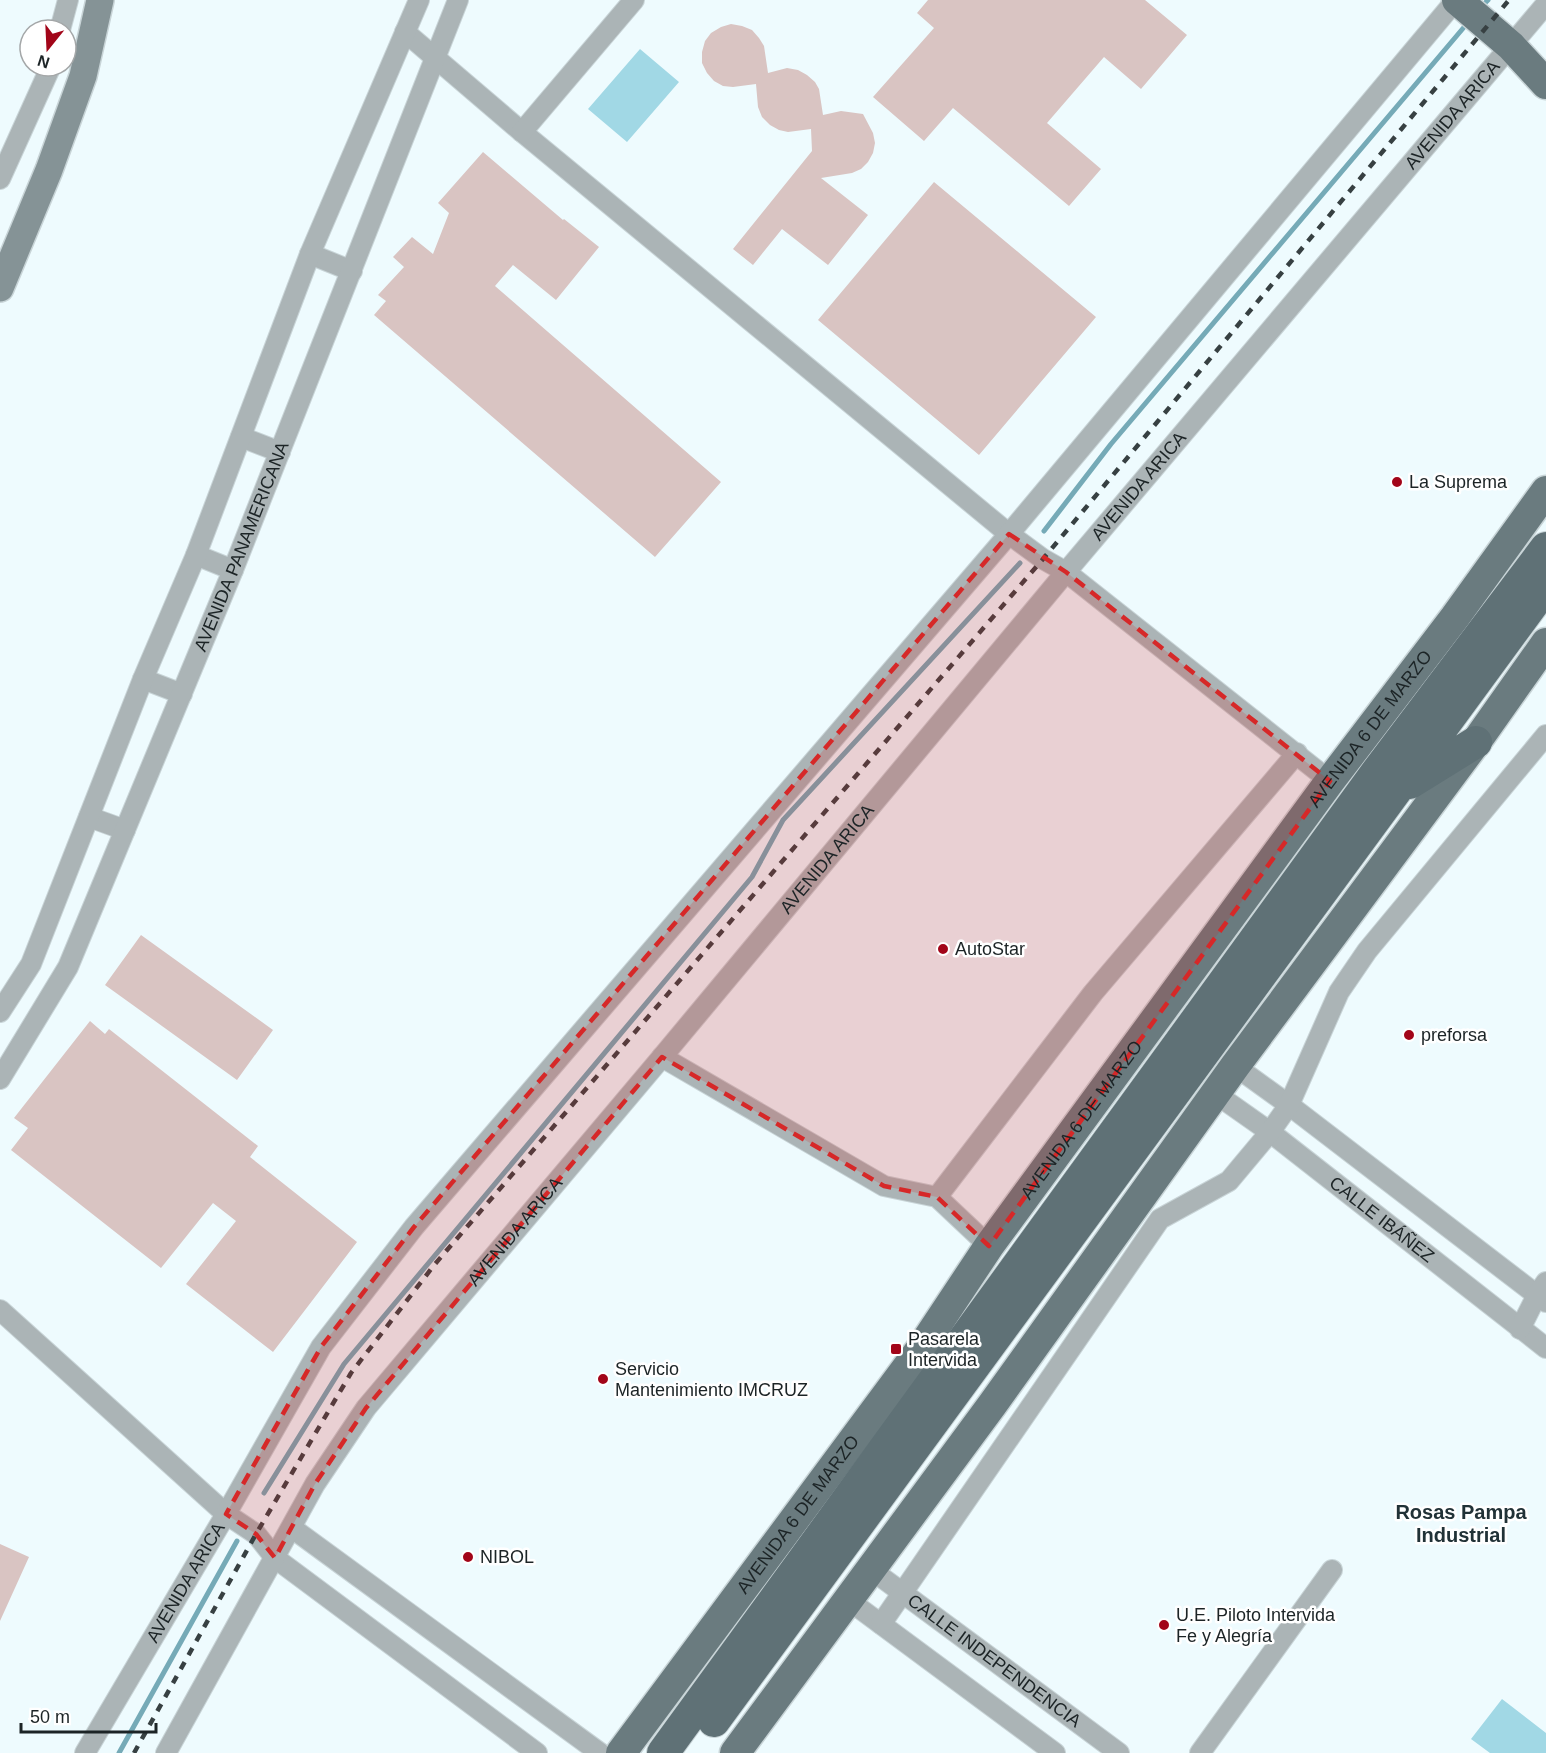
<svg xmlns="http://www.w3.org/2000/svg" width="1546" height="1753" viewBox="0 0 1546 1753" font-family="Arial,sans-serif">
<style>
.green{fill:#a1d8e5}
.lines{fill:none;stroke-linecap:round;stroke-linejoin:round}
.stream{stroke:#75aab7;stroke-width:5}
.building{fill:#d9c4c2}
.minor-casing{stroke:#c8d4d7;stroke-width:22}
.secondary-casing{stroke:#c8d4d7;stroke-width:30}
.primary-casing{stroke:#c8d4d7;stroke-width:33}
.trunk-casing{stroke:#c8d4d7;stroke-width:34}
.minor{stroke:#abb4b6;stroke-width:20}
.secondary{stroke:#859396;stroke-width:27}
.primary{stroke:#6a7b7f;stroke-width:30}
.trunk{stroke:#5f7176;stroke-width:32}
.rail{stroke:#374042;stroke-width:4.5;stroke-dasharray:8 8;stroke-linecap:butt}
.marked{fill:#d62828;fill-opacity:0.2;stroke:#d62828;stroke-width:4.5;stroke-dasharray:12 8;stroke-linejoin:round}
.poi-dot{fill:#a20519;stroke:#fff;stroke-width:2}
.labels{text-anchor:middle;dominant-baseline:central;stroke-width:5;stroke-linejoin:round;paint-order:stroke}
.street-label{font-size:18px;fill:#1c2426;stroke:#fff}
.poi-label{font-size:18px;fill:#1c2426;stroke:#fff;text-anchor:start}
.neighbourhood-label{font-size:20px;font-weight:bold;fill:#213237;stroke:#fff}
</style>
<rect width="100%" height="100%" fill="#eefbfe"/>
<path class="green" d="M640 49 679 82 627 142 588 109Z
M1502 1699 1546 1733V1753H1490L1471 1739Z"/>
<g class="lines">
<path class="stream" d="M1486 2 1488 0
M1044 531 1111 444 1465 26
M264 1493 344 1364 752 877 783 820 1020 563
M119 1753 237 1541"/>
</g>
<path class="building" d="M928 0H1145L1187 35 1141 89 1104 57 1047 123 1101 169 1069 206 953 108 924 141 873 97 934 28 917 13Z
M731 24 742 26 752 30 759 38 764 46 768 73 787 68 798 70 807 75 815 82 819 89 823 115 841 111 863 114 873 133 875 143 873 153 868 162 861 169 852 173 821 178 868 215 828 265 782 229 753 265 733 249 812 151 811 129 788 132 779 130 770 125 762 117 758 107 756 84 733 87 723 86 714 81 707 73 702 63V52L705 41 711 33 721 27Z
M483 152 563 220 564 219 599 247 556 300 513 265 495 286 721 482 655 557 374 315 386 301 378 295 404 267 393 257 412 237 433 254 449 213 438 203Z
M934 182 1096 317 979 455 818 320Z
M141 935 273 1030 237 1080 105 985Z
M90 1021 105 1034 109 1029 258 1146 250 1157 357 1242 273 1352 186 1284 236 1221 213 1203 161 1268 11 1150 28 1128 14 1118Z
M0 1544 29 1557 0 1621Z"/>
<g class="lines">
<g class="minor-casing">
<g id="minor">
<path d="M60 30 68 0"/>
<path d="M405 32 522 132 1009 534 1043 559 1066 572 1330 781"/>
<path d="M522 132 634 0"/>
<path d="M0 179 51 66"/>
<path d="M310 254 352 271"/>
<path d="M241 437 280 452"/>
<path d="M196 555 233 570"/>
<path d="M143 679 182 694"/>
<path d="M89 817 125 830"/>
<path d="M0 1012 31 964 143 679 196 555 310 254 419 0"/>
<path d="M662 1057 884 1186 937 1197 989 1246"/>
<path d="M1235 1066 1289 1105 1546 1302"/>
<path id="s1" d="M0 1079 68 967 233 570 458 0"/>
<path id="s2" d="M1216 1094 1270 1132 1546 1348"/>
<path d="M937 1197 1093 993 1297 753"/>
<path d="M0 1310 226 1514 256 1534 275 1558 537 1753"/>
<path d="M1520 1329 1537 1295 1546 1282"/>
<path d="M292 1528 600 1753"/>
<path id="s3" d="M869 1568 1119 1753"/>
<path d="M847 1599 1055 1753"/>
<path d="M881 1624 1160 1219 1229 1181 1270 1132 1289 1105 1339 992 1367 951 1546 735"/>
<path id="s4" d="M85 1753 226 1514 321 1347 414 1227 1009 534 1456 0"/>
<path id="s5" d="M166 1753 315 1484 366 1408 662 1057 1066 572 1546 4"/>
<path d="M1200 1753 1332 1570"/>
</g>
</g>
<g class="secondary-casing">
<path id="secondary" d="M0 288 49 170 83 76 100 0"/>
</g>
<g class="primary-casing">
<g id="primary">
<path d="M1457 0 1511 46 1546 84"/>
<path id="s6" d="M621 1753 920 1350 989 1246 1330 781 1455 617 1546 491"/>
<path d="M735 1753 992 1405 1235 1066 1476 742 1546 643"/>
</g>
</g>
<g class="trunk-casing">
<path id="trunk" d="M1410 783 1476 742
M714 1721 1546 586
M663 1753 1376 773 1546 548"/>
</g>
<use href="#minor" class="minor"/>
<use href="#secondary" class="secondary"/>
<use href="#primary" class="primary"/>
<use href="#trunk" class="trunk"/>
<path class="rail" d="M134 1753 256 1534 351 1373 435 1264 1043 559 1509 0"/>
</g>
<path class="marked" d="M1009 534 1066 572 1330 781 989 1246 937 1197 884 1186 662 1057 366 1408 315 1484 275 1558 256 1534 226 1514 321 1347 414 1227Z"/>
<g class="poi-dot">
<circle cx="1397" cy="482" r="6"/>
<circle cx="943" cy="949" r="6"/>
<circle cx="1409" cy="1035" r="6"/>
<rect x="890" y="1343" width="12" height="12" rx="3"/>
<circle cx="603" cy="1379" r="6"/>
<circle cx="468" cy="1557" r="6"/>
<circle cx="1164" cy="1625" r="6"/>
</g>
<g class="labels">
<g class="street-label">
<text stroke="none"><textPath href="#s5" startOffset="2088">AVENIDA ARICA</textPath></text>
<text stroke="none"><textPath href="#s5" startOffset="1602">AVENIDA ARICA</textPath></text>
<text stroke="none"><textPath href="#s1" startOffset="586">AVENIDA PANAMERICANA</textPath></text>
<text stroke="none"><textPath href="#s6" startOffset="1269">AVENIDA 6 DE MARZO</textPath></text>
<text stroke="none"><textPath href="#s5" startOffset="1116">AVENIDA ARICA</textPath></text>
<text stroke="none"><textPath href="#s6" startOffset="783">AVENIDA 6 DE MARZO</textPath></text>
<text stroke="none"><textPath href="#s2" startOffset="208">CALLE IBÁÑEZ</textPath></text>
<text stroke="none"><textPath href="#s5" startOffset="630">AVENIDA ARICA</textPath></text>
<text stroke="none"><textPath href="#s6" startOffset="297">AVENIDA 6 DE MARZO</textPath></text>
<text stroke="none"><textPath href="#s4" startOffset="198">AVENIDA ARICA</textPath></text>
<text stroke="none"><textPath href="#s3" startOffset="156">CALLE INDEPENDENCIA</textPath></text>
</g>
<g class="poi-label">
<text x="1409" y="482">La Suprema</text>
<text x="955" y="949">AutoStar</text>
<text x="1421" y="1035">preforsa</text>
<text x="908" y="1339">Pasarela<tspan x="908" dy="21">Intervida</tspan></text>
<text x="615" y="1369">Servicio<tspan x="615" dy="21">Mantenimiento IMCRUZ</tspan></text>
<text x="480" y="1557">NIBOL</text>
<text x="1176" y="1615">U.E. Piloto Intervida<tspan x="1176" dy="21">Fe y Alegría</tspan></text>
</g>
<g class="neighbourhood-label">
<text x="1461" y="1512">Rosas Pampa<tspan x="1461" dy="23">Industrial</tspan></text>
</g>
</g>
<g transform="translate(48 48) rotate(198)"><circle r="28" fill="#ffffff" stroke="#a4a7a8" stroke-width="1.5"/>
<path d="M0-4.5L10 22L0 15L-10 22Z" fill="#a20519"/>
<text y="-9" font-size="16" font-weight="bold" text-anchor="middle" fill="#1c2426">N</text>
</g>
<path d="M21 1723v9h135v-9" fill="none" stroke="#1c2426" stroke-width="3"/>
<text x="30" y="1723" font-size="18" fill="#1c2426" stroke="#ffffff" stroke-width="4.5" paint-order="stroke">50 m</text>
</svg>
